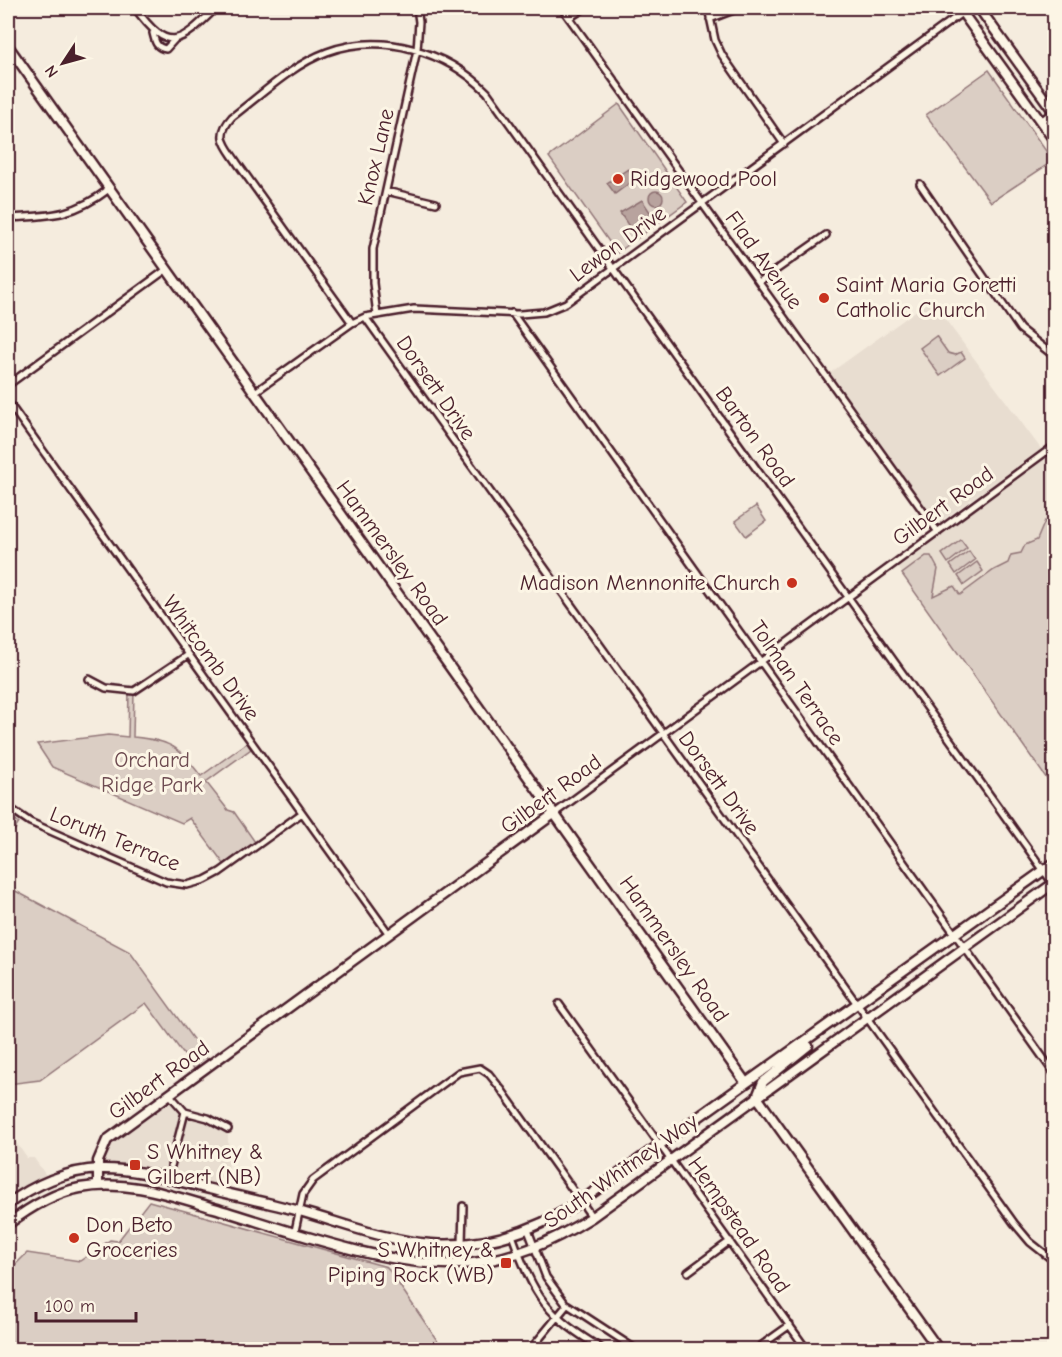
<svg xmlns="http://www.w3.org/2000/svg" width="1062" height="1357" viewBox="0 0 1062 1357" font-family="'Comic Neue',sans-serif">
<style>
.built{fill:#e8ddd0}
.green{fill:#dbcec4;stroke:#927678;stroke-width:1.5}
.water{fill:#b8a39e;stroke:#8c6e70;stroke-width:1.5}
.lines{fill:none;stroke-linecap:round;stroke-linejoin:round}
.street-casing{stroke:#4a1f2b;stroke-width:10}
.secondary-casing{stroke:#4a1f2b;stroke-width:13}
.street{stroke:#fcf5e5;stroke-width:5}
.secondary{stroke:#fcf5e5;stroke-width:8}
.poi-dot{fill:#c8321e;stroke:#fcf5e5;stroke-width:2}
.labels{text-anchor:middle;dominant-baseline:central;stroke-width:6;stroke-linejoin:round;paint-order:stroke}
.street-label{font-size:22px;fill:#4a1f2b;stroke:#fcf5e5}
.poi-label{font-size:22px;fill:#4a1f2b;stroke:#fcf5e5;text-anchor:start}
.park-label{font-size:22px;fill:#6e4b51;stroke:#fcf5e5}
</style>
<rect width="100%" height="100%" fill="#f5ecde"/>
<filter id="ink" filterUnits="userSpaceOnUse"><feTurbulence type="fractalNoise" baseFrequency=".0167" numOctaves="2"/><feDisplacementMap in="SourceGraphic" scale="12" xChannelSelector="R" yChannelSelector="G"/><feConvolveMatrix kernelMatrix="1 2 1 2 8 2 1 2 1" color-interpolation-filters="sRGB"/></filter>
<g filter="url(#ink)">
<path class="built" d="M931 300 1041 449 941 521 933 518 830 373Z
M1054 446V789L895 563Z
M170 1095 182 1110 198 1114 228 1129 229 1194 175 1180 98 1169 101 1150Z
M13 1138 27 1158H34L47 1177 8 1198V1142Z"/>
<path class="green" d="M989 70 1053 161 991 202 926 115Z
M619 104 687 202 617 253 549 157Z
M936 336 948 353 955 355 961 352 965 358 940 376 920 348Z
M756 506 766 521 746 536 735 521Z
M1045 521 1054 528V789L902 574 926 556H931L938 569 933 596 954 586 960 595 994 570 1008 563 1011 555 1021 553 1025 545 1037 540Z
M961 540 967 548 948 563 942 554Z
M969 551 975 560 956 574 950 565Z
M977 562 983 571 964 585 958 576Z
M129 691H134L133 737C173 741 177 746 201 776L247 743 251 749 206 782 228 810 234 812 255 842 224 864 190 818 182 823 52 767 37 744 108 735 128 737Z
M8 814 19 823 8 841Z
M8 887 130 952 208 1060 195 1070 146 1003 40 1080 8 1084Z
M149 1201 387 1267 443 1349H8V1272L27 1253 80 1261 110 1240 118 1241Z"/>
<path class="water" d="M628 169 635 179 615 194 607 183Z
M649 198a7 7 0 1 1 14 0a7 7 0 1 1-14 0Z
M642 200 652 215 632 231 620 213Z"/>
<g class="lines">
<g class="street-casing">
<path id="street" d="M135 8C169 54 179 44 216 8
M562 8 938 532
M708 8 715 40 722 55 784 144
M569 18 585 8
M710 19 739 8
M153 33C155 41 156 48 166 49L175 39
M1041 121 1054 111
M920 184 1020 329 1054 356
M386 191 436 203
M8 218C51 216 74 216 109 189
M759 282 826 235
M512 313 1054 1073
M377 315 373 283V249L417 50 419 22 417 8
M365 317 1014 1223 1030 1242 1054 1261
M352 323 238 164C226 145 214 137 232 117 261 95 292 65 327 52 383 32 446 51 487 92L1054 885
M8 385 167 269
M255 392 352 323 365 317 414 309 520 314 544 312 566 303 963 12
M8 402 389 934
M89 679 106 688 134 691 188 655
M8 807 30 822 111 858 166 882 187 885 205 880 220 872 302 813
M555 813 1054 446
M559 1004 807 1350
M170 1095 185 1112 208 1118 228 1129
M171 1166 185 1112
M528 1230 546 1277 565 1303 637 1350
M295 1231 303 1194 313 1180 459 1072 480 1068 489 1074 501 1089 592 1217
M512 1235C535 1299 546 1315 604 1350
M462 1244 463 1206
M688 1272 730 1241
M530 1350 567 1305
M755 1350 790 1325"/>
</g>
<g class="secondary-casing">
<path id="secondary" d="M959 8 1054 140
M979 8 1054 112
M8 46 746 1083
M757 1097 939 1350
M757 1097 763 1082 808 1046
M98 1186V1161L107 1140 555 813
M8 1204C34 1185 67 1170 100 1169 133 1168 166 1178 198 1186 231 1195 266 1202 299 1211 342 1223 386 1241 431 1244 486 1248 537 1230 581 1201L1054 863
M8 1224C29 1208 53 1193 80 1188 126 1179 170 1195 214 1208 288 1230 385 1267 461 1264 510 1261 552 1242 592 1217L1054 883"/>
</g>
<use href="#street" class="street"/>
<use href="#secondary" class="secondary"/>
</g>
</g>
<g class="poi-dot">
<circle cx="618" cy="179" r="6"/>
<circle cx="824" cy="298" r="6"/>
<circle cx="792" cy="583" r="6"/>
<rect x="129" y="1159" width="12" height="12" rx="3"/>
<circle cx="74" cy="1238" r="6"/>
<rect x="500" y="1257" width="12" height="12" rx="3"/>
</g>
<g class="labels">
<g class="street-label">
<text transform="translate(376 157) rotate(-77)">Knox Lane</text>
<text transform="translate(618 244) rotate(-36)">Lewon Drive</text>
<text transform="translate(764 260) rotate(54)">Flad Avenue</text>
<text transform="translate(436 388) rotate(55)">Dorsett Drive</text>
<text transform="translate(755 437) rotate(54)">Barton Road</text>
<text transform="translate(943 506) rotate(-36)">Gilbert Road</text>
<text transform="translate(392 553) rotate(54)">Hammersley Road</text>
<text transform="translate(211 658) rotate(54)">Whitcomb Drive</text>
<text transform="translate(797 683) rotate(55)">Tolman Terrace</text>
<text transform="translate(719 783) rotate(54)">Dorsett Drive</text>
<text transform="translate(551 794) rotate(-36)">Gilbert Road</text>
<text transform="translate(115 839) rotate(22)">Loruth Terrace</text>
<text transform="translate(674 949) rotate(55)">Hammersley Road</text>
<text transform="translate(159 1080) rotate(-36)">Gilbert Road</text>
<text transform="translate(621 1171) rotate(-35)">South Whitney Way</text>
<text transform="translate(739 1225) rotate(55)">Hempstead Road</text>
</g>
<g class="poi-label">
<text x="630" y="179">Ridgewood Pool</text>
<text x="836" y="285">Saint Maria Goretti<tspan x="836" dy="25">Catholic Church</tspan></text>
<text x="780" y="583" text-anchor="end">Madison Mennonite Church</text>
<text x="147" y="1152">S Whitney &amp;<tspan x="147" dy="25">Gilbert (NB)</tspan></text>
<text x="86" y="1225">Don Beto<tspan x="86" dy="25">Groceries</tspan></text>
<text x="494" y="1250" text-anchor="end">S Whitney &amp;<tspan x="494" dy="25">Piping Rock (WB)</tspan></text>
</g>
<g class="park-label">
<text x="152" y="760">Orchard<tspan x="152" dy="25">Ridge Park</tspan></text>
</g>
</g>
<rect width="1062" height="1357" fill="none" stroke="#fcf5e5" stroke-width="30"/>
<rect x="15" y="15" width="1032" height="1327" fill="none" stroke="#4a1f2b" stroke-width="2" filter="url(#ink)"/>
<g transform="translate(63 63) rotate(234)" stroke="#fcf5e5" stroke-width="4.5" paint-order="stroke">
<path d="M0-4.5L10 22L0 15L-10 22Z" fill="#4a1f2b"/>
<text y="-9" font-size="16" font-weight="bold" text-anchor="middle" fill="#4a1f2b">N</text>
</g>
<path d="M36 1312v9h100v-9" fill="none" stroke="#4a1f2b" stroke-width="3"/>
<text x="45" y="1312" font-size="18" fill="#4a1f2b" stroke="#fcf5e5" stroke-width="4.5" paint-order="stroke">100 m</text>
</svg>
